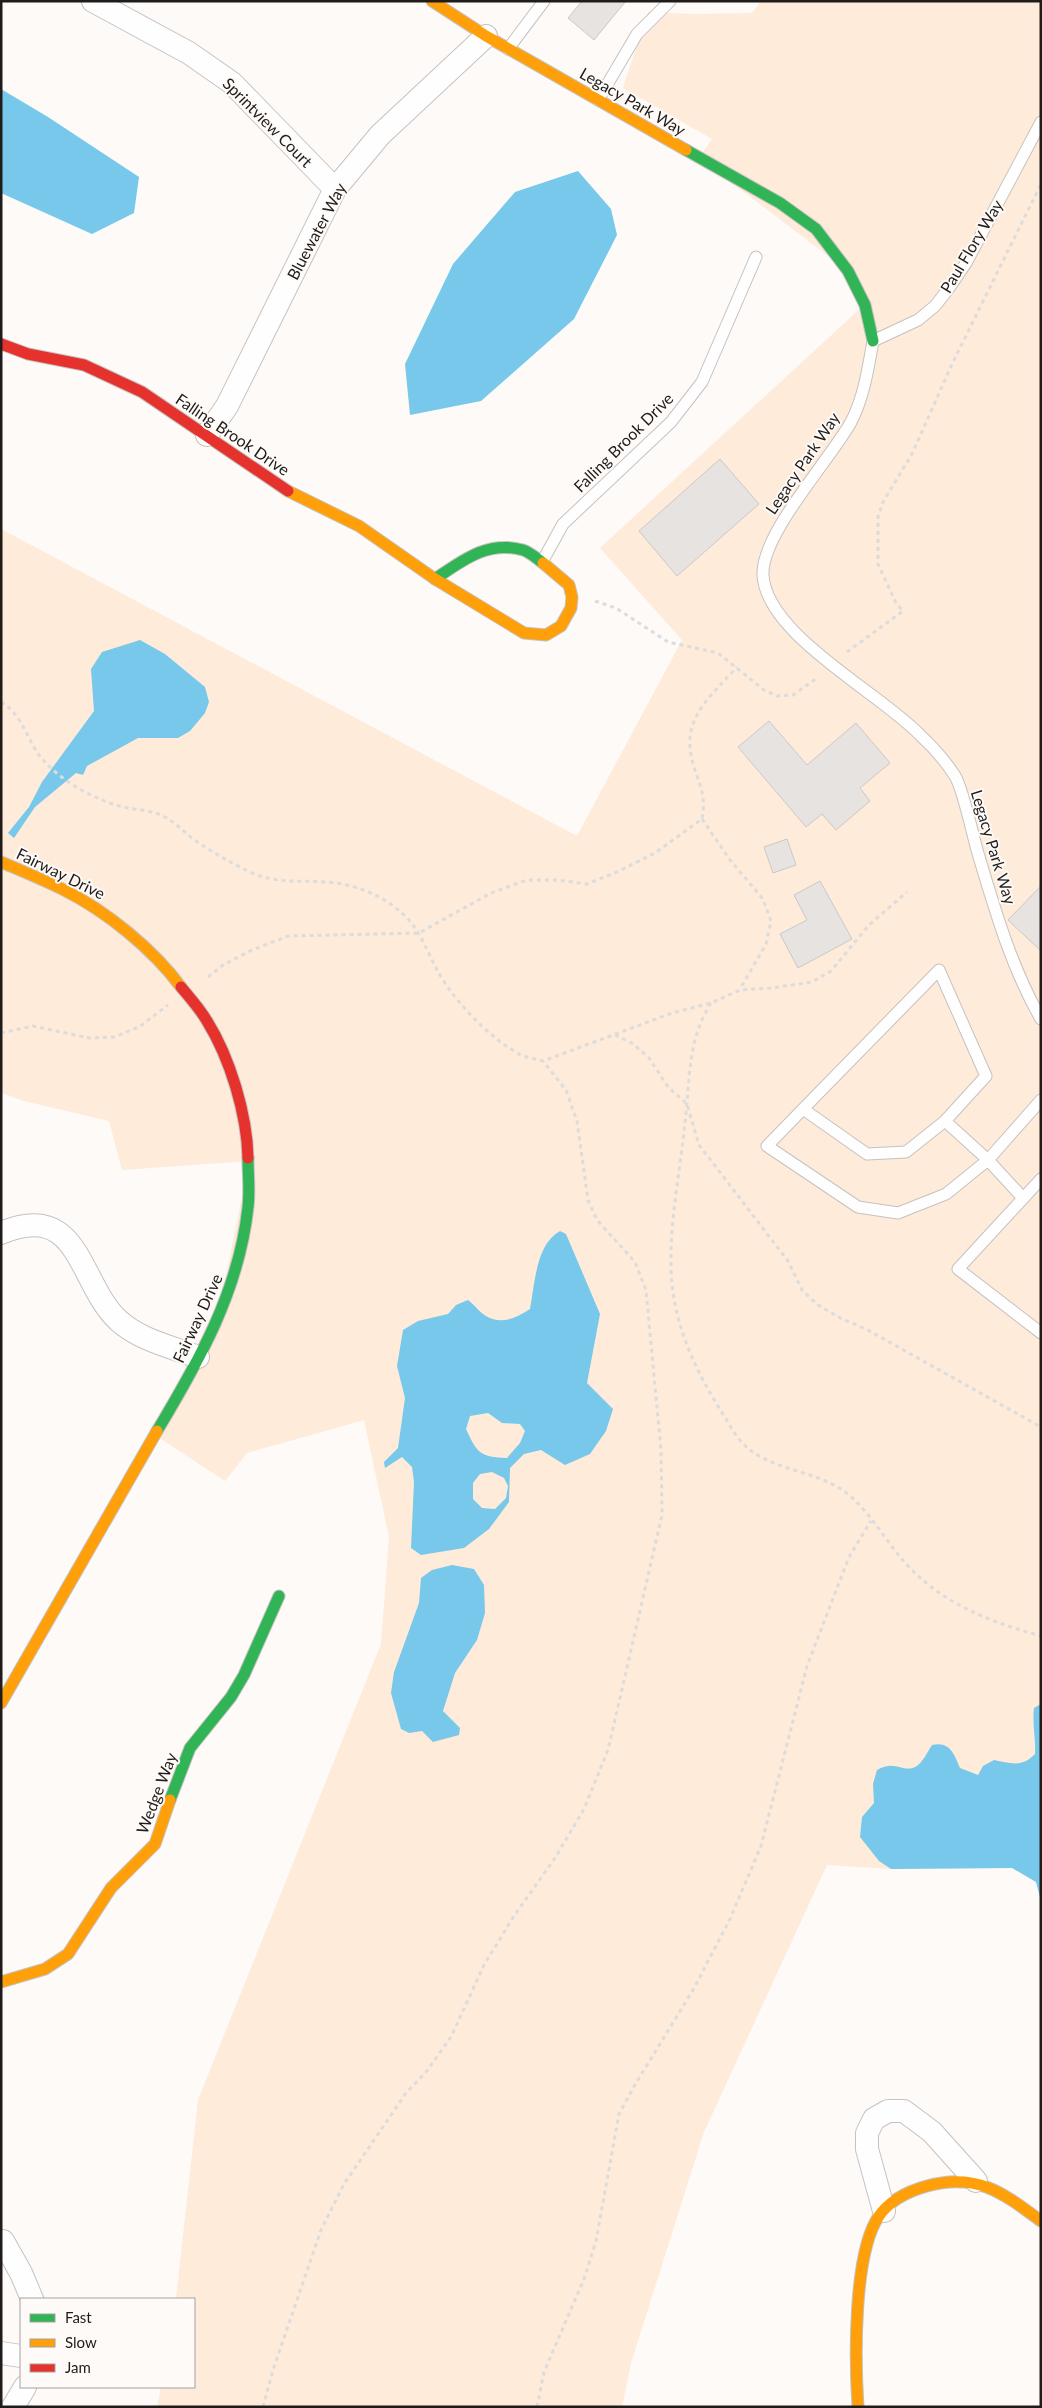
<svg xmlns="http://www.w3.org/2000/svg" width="1042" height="2408" viewBox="0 0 1042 2408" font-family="Lato,sans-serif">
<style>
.green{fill:#feebd9}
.water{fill:#77c8ea;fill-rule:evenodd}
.building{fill:#e6e3e1;stroke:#cbc8c6}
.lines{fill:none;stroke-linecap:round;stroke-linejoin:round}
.lane-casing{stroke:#c5c2c0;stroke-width:13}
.street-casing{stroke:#c5c2c0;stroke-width:24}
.fast-casing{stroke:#c5c2c0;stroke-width:13}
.slow-casing{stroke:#c5c2c0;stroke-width:13}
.jam-casing{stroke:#c5c2c0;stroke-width:13}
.path{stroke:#dddcdc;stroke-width:3;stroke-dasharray:4 4;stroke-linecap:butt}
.lane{stroke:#fffefe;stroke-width:11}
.street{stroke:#fffefe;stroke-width:22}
.fast{stroke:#30b455;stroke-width:11}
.slow{stroke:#ff9f0a;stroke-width:11}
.jam{stroke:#e5322d;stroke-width:11}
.labels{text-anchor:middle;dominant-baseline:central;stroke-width:4;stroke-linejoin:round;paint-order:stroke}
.street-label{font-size:16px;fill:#1f1c1a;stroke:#fefaf7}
</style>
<rect width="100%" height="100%" fill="#fdfaf8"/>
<path class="green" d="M761 1H1041V1901L1036 1882 1012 1868 891 1869 827 1865 704 2132 631 2363 622 2407H157L161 2387H194V2299H176L198 2100 381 1644 389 1537 364 1420 247 1453 225 1481 155 1435 217 1321 249 1161 122 1170 109 1121 24 1101 1 1093V529L577 836 682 640 600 548 864 305 848 271 699 158 712 139 623 88 648 12 691 14 752 13Z"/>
<path class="water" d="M1 89 48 117 139 177 134 213 92 234 1 193Z
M578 171 611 209 617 235 574 319 481 401 410 415 405 364 453 264 515 192Z
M140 640 165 654 205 687 209 702 205 713 190 731 178 738H138L87 766 83 775 76 773 35 807 14 838 8 833 29 807 42 782 94 711 91 669 102 652Z
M560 1231 566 1234 600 1314 587 1383 613 1409 606 1431 590 1454 565 1465 541 1450 524 1454 510 1468 509 1502 489 1529 464 1548 421 1555 411 1548 414 1482 412 1467 402 1457 385 1468 384 1462 398 1448 405 1398 397 1366 403 1330 418 1321 448 1314 456 1305 468 1300C474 1304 479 1312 486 1316 501 1325 517 1318 530 1309 535 1283 536 1244 560 1231ZM488 1413 502 1423 520 1424 525 1431 520 1443 507 1458C480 1457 477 1453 466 1429L470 1416ZM492 1472 504 1478 508 1486 506 1498 495 1509 482 1508 473 1499V1483L480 1474Z
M452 1565 474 1569 484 1585 485 1613 477 1640 455 1673 443 1711 460 1728 459 1735 433 1742 422 1731 409 1733 401 1729 391 1693 394 1672 419 1603 421 1578 432 1570Z
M1041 1704V1901L1036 1882 1012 1868 891 1869 879 1861 860 1837 862 1817 874 1803 873 1784 877 1770C895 1759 903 1773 915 1767 922 1764 928 1751 932 1745 950 1741 954 1754 960 1768L978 1775 983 1766 994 1760C1010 1763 1022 1768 1035 1754 1036 1738 1032 1724 1034 1708Z"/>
<path class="building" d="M582 1H626L594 40 568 18Z
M720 459 759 504 677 576 639 531Z
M769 721 807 765 856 723 890 763 860 788 870 801 836 830 822 814 806 827 738 747Z
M787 839 796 865 773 873 764 847Z
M820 881 852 939 798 968 780 934 807 920 794 895Z
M1041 886V951L1008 920Z"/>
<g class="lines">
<g class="lane-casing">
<path id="lane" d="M508 49 544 1
M598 100 637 34 670 1
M1041 122 966 263 949 288 935 306 918 320 873 341C868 369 864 397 851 422 830 460 761 534 763 575 766 635 882 694 921 736 933 747 946 762 955 776 963 789 972 832 977 850 994 907 1011 967 1041 1019
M542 562 563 524 671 422 702 382 756 257
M939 970 986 1076 945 1121 906 1152 867 1154 803 1109Z
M803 1109 767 1146 858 1207 898 1213 946 1194 988 1160 1023 1198
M945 1121 988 1160 1041 1100
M1041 1179 958 1269 1041 1333"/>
</g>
<g class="street-casing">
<path id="street" d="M93 1 189 53 232 83 335 189
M207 435 227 406 335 189 380 135 486 36
M1 1233C81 1199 78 1284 119 1321 140 1340 172 1347 198 1357
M884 2211 867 2149V2133L874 2119 888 2111H904L932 2132 976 2181
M3 2241 21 2273 32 2299
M1 2353 21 2356
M13 2407 25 2387"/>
</g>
<g class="fast-casing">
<path id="fast" d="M686 150 780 203 816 229 848 271 865 305 873 341
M435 579C463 560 488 540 523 550 530 552 537 559 543 563
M157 1431C199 1361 239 1291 248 1207 250 1191 248 1174 248 1158
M170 1800 190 1748 231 1697 244 1675 279 1596"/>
</g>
<g class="slow-casing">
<path id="slow" d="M432 1 486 36 686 150
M288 491 359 526 435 579 524 633 546 635 561 626 571 608 572 597 569 585 543 563
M1 862C22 871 44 880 64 890 106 911 153 949 181 987
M1 1703 157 1431
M1 1982 45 1969 68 1954 111 1888 155 1844 170 1800
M858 2407C855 2361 853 2253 879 2216 890 2200 909 2191 927 2186 977 2172 1003 2193 1041 2221"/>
</g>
<g class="jam-casing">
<path id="jam" d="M1 344 28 354 84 365 142 392 288 491
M181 987C190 998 200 1009 207 1021 230 1058 247 1114 248 1158"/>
</g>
<path class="path" d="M595 601 616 608 668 642 718 653 764 690 777 696 793 695 817 678
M847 652 903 611 896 603 878 564V517L883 502 912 454 953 362 1041 184
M1 702C25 716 27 744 45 762 64 783 96 800 123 807 136 810 152 810 163 816 175 822 183 831 193 839 212 852 231 863 252 873 278 884 299 880 326 882 355 884 383 895 404 915 420 930 427 951 437 970 454 1001 490 1039 521 1055 528 1058 536 1059 543 1061L672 1013 711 1003 740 990 772 988 812 982 831 971 869 925 907 892
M702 819 730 860 763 899 771 921 766 944 740 989
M208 977 223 965 252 950 288 936 419 933 491 893 527 880H557L587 884 617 872 655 853 702 819C706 797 701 788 694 767 679 720 708 699 737 667
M711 1003C687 1041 690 1080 685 1123 680 1172 667 1235 672 1284 677 1331 696 1371 721 1411 727 1420 732 1430 739 1439 765 1472 817 1468 849 1495 874 1516 889 1548 913 1571 948 1606 994 1623 1041 1636
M1 1033 33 1026 89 1038 114 1037 139 1027 168 1005
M615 1035 632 1043 649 1058 668 1087 687 1104 699 1145 788 1261 802 1290 818 1305 842 1319 866 1329 1041 1427
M263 2407 273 2370 321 2230 344 2184 406 2093 426 2072 451 2037 484 1965 514 1916 555 1858 584 1809 608 1750 662 1515 661 1450 646 1290 635 1262 597 1220 588 1200 577 1121 566 1090 543 1061
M537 2407 544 2372 584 2279 596 2241 619 2114 636 2083 693 1990 730 1919 761 1846 807 1666 849 1557 871 1521"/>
<use href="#lane" class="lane"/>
<use href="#street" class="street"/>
<use href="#fast" class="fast"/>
<use href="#slow" class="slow"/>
<use href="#jam" class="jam"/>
</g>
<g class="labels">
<g class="street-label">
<text transform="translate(633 101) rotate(30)">Legacy Park Way</text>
<text transform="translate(268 122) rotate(45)">Sprintview Court</text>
<text transform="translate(316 231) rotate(-62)">Bluewater Way</text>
<text transform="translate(971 246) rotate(-59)">Paul Flory Way</text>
<text transform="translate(233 434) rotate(34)">Falling Brook Drive</text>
<text transform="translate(623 442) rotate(-45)">Falling Brook Drive</text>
<text transform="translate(802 463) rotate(-56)">Legacy Park Way</text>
<text transform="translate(994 847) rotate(73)">Legacy Park Way</text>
<text transform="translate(61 873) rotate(26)">Fairway Drive</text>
<text transform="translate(197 1318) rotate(-65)">Fairway Drive</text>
<text transform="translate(156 1793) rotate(-69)">Wedge Way</text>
</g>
</g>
<rect width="1042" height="2408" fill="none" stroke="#1f1c1a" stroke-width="5"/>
<rect x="20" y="2298" width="175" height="90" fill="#fefaf7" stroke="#a5a19f"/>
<rect x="30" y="2314" width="25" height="8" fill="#30b455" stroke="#a5a19f"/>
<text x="65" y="2323" font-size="15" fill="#1f1c1a">Fast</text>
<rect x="30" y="2339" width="25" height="8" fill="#ff9f0a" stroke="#a5a19f"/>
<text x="65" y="2348" font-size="15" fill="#1f1c1a">Slow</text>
<rect x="30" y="2364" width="25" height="8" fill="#e5322d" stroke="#a5a19f"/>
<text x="65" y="2373" font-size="15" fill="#1f1c1a">Jam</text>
</svg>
